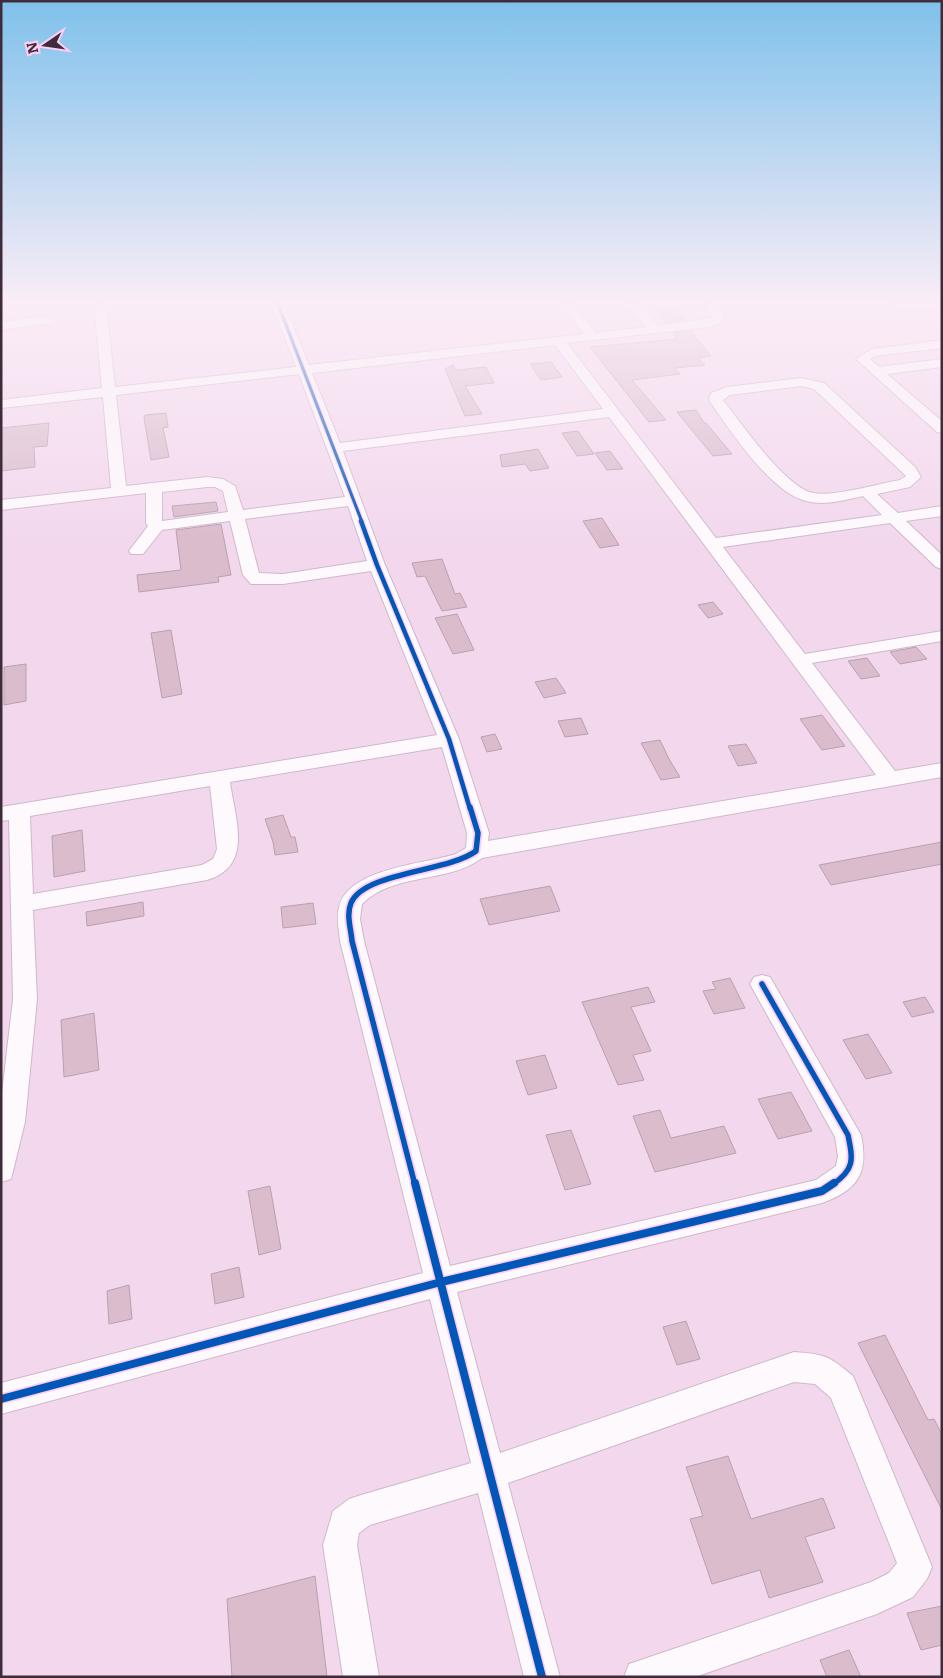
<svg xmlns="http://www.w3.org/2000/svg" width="943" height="1678" viewBox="0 0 943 1678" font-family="Literata,serif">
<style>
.building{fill:#dabccd;stroke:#b8a1af}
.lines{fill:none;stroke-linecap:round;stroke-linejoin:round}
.minor-casing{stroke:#cdb8c9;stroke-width:2}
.minor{fill:#fdf9fc;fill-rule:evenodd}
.cycleway-far3-casing{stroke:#fecdf3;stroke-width:5}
.cycleway-far2-casing{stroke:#fecdf3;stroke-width:7}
.cycleway-far1-casing{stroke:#fecdf3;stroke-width:9}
.cycleway-casing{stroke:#fecdf3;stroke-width:11}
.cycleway-far3{stroke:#0057b8;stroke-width:3}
.cycleway-far2{stroke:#0057b8;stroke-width:4.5}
.cycleway-far1{stroke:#0057b8;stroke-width:5.5}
.cycleway{stroke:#0057b8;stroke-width:8}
</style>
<rect width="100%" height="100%" fill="#f3d8ed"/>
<path class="building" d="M672 307 683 320 666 323 655 309Z
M691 331 711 356 698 358 705 365 675 368 680 374 632 380 666 420 649 422 590 347 677 339 673 333Z
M551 362 562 377 541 380 530 364Z
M453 365 456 370 486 367 494 383 465 386 482 414 465 416 445 369Z
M696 410 704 423H706L732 454 713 456 677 412Z
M166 413 168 427 163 428 169 457 151 460 144 418 145 415Z
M49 423 47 446 34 447 35 467 1 471V428Z
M578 431 594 454 577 456 562 433Z
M538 449 549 468 530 471 525 464 502 467 500 455Z
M610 451 623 469 607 470 595 453Z
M216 502 218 511 174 517 172 506Z
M602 518 619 545 600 548 583 521Z
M221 524 231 575 218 577 219 582 139 592 137 575 181 570 176 530Z
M442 559 455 594 460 593 467 607 442 611 425 576 417 577 412 563Z
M713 602 723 614 708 618 698 605Z
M457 614 474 650 453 654 435 618Z
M171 630 182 694 162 698 151 633Z
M916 647 927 659 900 664 890 652Z
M867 658 880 676 861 679 848 661Z
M26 664V701L4 705V667Z
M556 678 566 693 544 698 535 682Z
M822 715 845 746 822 750 800 719Z
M581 718 588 734 565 737 558 721Z
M495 734 502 749 487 752 481 737Z
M660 740 669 759 680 777 661 780 641 743Z
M746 744 757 763 738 766 728 746Z
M283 815 291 837H295L298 852 275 855 273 842 265 819Z
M82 830 85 871 54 877 52 836Z
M942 842V864L831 885 819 865Z
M550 886 560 911 489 925 480 899Z
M143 902 144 916 87 926 86 912Z
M313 903 316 924 283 928 281 907Z
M730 978 745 1008 714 1014 703 991 716 989 712 982Z
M648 987 655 1002 631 1007 651 1051 633 1055 644 1080 618 1085 582 1002Z
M925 997 934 1012 912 1017 903 1002Z
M94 1013 99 1070 64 1077 61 1020Z
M868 1034 892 1073 866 1079 843 1040Z
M545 1055 557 1088 528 1095 516 1061Z
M791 1092 812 1131 778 1139 758 1099Z
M660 1110 671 1138 724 1126 736 1153 655 1172 633 1116Z
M571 1130 591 1184 565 1190 546 1135Z
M270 1186 281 1249 259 1255 248 1191Z
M239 1267 244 1297 215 1304 211 1274Z
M129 1285 132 1319 109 1324 107 1291Z
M686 1321 700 1359 677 1365 663 1327Z
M885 1335 928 1420 934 1419 942 1435V1510L858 1343Z
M728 1456 751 1519 823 1498 835 1528 805 1537 823 1582 769 1598 760 1570 712 1584 690 1519 703 1516 686 1467Z
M315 1576 327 1677H232L227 1599Z
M942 1606V1645L921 1650 907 1613Z
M849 1650 861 1677H827L820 1660Z"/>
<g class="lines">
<g class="minor-casing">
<path id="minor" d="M94 304H106L115 387 296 367 272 304H284L309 365 584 334 561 304H573L596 333 646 327 626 304H638L659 326 711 318 713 316 703 304H715L725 316 719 324 709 327 567 343 716 538 882 515 863 496C844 500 825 506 806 501 771 493 729 429 709 400L711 393 727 387 801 378 824 383 915 467 921 477 910 487 877 494 898 513 942 506V516L906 521 942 555V569L936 567 890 523 723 547 805 654 942 631V641L812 663 895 771 942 763V777L482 858C447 884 394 872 362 904L360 919 364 941 450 1266 816 1180 836 1166 838 1156 835 1137 750 984 754 977 762 975 770 977 861 1135C869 1173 858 1190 822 1203L457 1292 500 1453 794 1352C825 1354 829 1356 853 1376L932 1567 927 1579 913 1597 877 1614 695 1677H624L629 1664 871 1582 889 1573 897 1563 831 1398 815 1384 794 1382 508 1483 560 1677H524L478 1493 370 1525 359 1533 357 1545 379 1677H343L323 1545 333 1511 349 1499 361 1495 471 1463 430 1299 1 1414V1383L423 1273 340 941C339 930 336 918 339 907 348 868 425 864 456 854L466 848 467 833 442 747 230 782C235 819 254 866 207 880L33 910 37 999 25 1122 11 1179 1 1182V1102L13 999 9 820 1 821V807L437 735 371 571 283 584H251L243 575 230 521 162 530 143 554H131L129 551 148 526 146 523V493L1 510V500L111 488 103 397 1 408V400L102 388ZM555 345 603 409 340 443 312 373ZM299 374 345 497 243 510 235 486 223 479 207 477 126 486 116 395ZM801 386 814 389 906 476 900 480C878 484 833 497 813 493 785 487 741 423 723 400L730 395ZM609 417 876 775 488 841 489 833 459 739 385 565 343 451ZM207 487H215L223 491 228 512 162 521V492ZM348 506 367 561 283 574 259 573 245 519ZM210 786 217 849 213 859 202 865 33 894 30 816Z
M889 304H942V309L895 308Z
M47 316 53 320 51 323 1 330V322Z
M942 340V348L875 356 870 359 879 367 942 359V367L887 374 942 421V433L937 432 856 359 872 349Z"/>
</g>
<use href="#minor" class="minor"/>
<g class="cycleway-far3-casing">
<path id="cycleway-far3" d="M278 304 362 522"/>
</g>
<g class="cycleway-far2-casing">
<path id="cycleway-far2" d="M361 521 377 565 449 739 470 809"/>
</g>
<g class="cycleway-far1-casing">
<path id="cycleway-far1" d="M762 984 848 1135C853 1160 855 1169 832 1185
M415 1185 352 941C351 929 346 915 351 903 364 872 448 872 476 851L478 833 470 807"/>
</g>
<g class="cycleway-casing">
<path id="cycleway" d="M415 1183 542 1677
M1 1399 441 1282 822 1191 834 1183"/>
</g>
<use href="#cycleway-far3" class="cycleway-far3"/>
<use href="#cycleway-far2" class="cycleway-far2"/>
<use href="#cycleway-far1" class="cycleway-far1"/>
<use href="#cycleway" class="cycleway"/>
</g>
<linearGradient id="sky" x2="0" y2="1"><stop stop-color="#7fc1eb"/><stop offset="0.56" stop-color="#faedf7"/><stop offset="1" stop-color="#faedf7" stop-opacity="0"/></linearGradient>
<rect width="943" height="539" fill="url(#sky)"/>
<rect width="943" height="1678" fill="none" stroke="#3f2c3b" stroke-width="5"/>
<g transform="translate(45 45) rotate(257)" stroke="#fecdf3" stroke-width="4" paint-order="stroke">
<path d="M0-4L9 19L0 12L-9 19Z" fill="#3f2c3b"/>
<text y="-8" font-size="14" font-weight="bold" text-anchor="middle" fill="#3f2c3b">N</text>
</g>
</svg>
